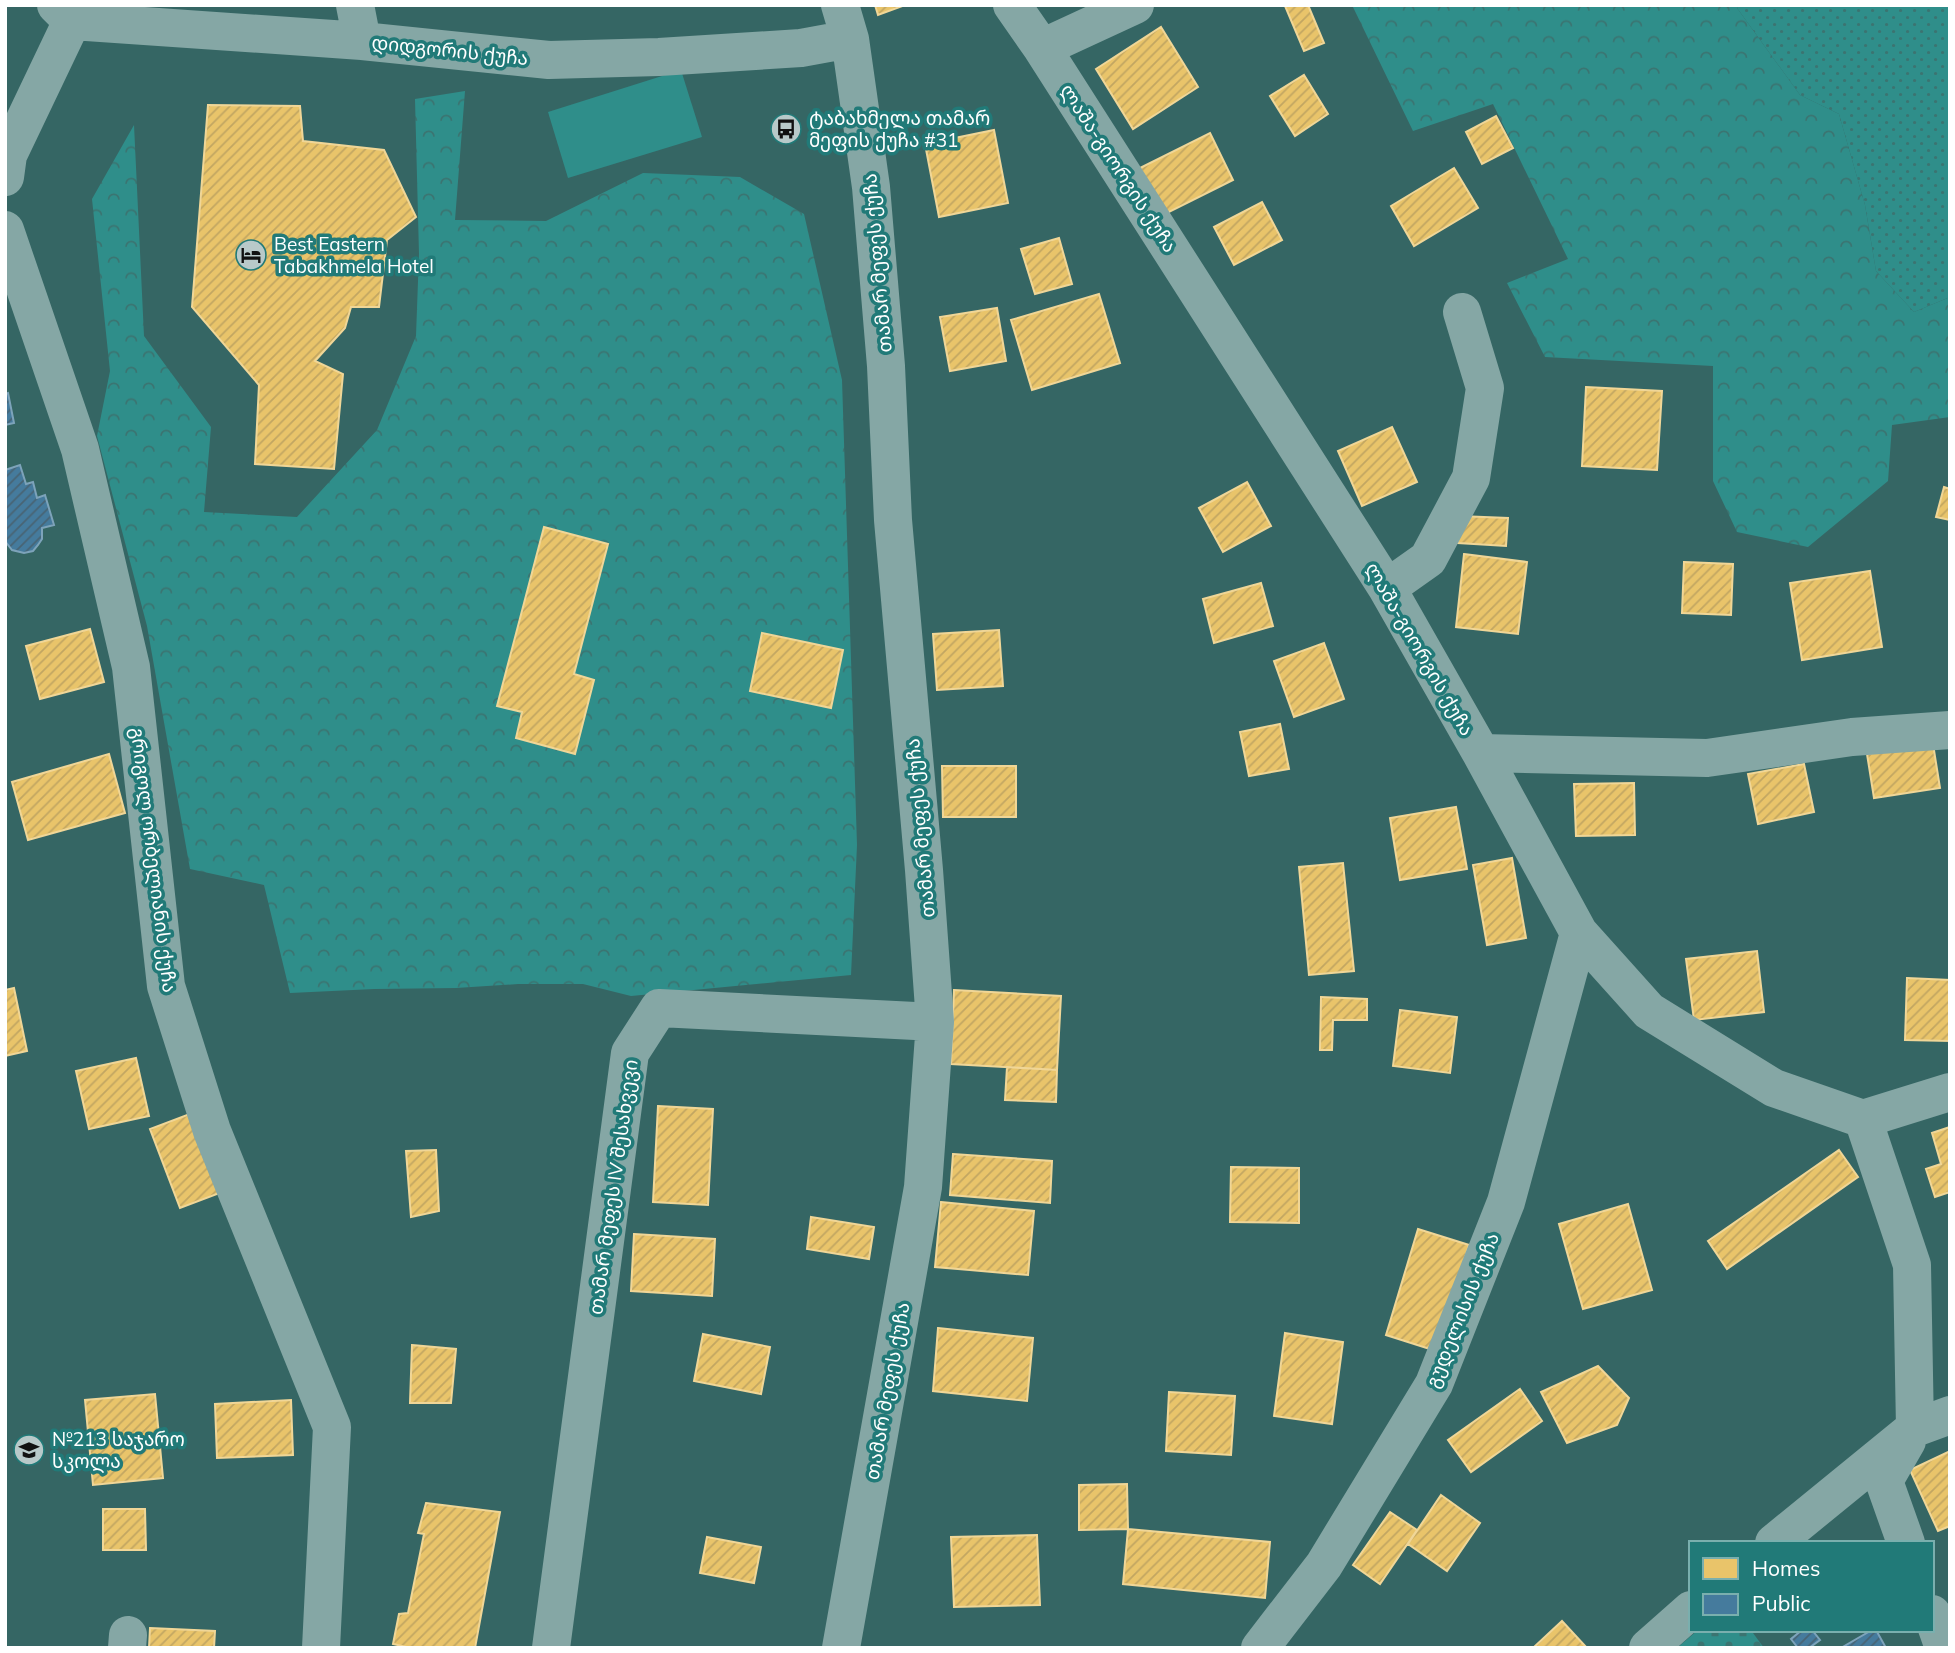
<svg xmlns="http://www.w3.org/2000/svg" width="1955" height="1653" viewBox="0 0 1955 1653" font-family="Mulish,'Noto Sans Georgian',sans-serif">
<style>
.grass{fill:url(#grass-dots)}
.forest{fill:url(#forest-crowns)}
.cemetery{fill:url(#cemetery-stones)}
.garden{fill:#2f8e8a}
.homes{fill:url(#homes-hatch);stroke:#f0d697;stroke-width:2}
.public{fill:url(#public-hatch);stroke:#7da3ba;stroke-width:2}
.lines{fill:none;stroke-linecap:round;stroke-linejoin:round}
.minor{stroke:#85a7a5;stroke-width:38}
.labels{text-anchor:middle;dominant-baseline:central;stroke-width:7;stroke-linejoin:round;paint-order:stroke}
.street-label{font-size:19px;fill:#fff;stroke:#217a78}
.poi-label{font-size:19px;fill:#fff;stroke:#217a78;text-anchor:start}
</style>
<defs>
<pattern id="grass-dots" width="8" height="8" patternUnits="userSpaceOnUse" patternTransform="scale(1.75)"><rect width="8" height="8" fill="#2f8e8a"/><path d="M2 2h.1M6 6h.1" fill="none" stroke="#3b7471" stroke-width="1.8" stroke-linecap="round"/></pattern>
<pattern id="forest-crowns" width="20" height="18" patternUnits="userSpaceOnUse" patternTransform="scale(1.75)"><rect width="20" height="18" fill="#2f8e8a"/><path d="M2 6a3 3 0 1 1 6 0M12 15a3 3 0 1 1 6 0" fill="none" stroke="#3b7471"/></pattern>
<pattern id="cemetery-stones" width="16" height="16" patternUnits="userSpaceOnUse" patternTransform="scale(1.75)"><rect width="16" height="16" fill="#2f8e8a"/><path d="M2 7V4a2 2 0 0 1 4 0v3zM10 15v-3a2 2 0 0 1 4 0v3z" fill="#3b7471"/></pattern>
<pattern id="homes-hatch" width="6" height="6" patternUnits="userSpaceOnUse" patternTransform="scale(1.75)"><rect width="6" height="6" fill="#e9c46a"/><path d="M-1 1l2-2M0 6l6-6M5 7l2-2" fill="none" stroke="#c2a662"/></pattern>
<pattern id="public-hatch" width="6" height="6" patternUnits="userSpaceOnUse" patternTransform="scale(1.75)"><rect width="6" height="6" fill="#457b9d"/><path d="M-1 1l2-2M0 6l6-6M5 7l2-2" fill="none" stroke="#486474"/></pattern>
</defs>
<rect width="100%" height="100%" fill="#356664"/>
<path class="grass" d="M1738 5H1950V297L1914 312 1876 271 1865 205 1839 114 1800 95 1737 8Z"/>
<path class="forest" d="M1352 5H1738L1737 8 1800 95 1839 114 1865 205 1876 271 1914 312 1950 297V417L1892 425 1888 481 1808 547 1737 532 1713 481V366L1545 357 1507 283 1568 259 1493 104 1413 131Z
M465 91 455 220 546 221 643 173 740 177 804 214 842 380 857 845 851 975 631 996 583 984H518L456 988 374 989 290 993 264 885 190 869 147 626 97 436 110 371 92 199 134 125 144 336 211 427 204 512 297 517 377 430 416 336 419 254 415 99Z"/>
<path class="cemetery" d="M1698 1630H1755L1753 1633 1764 1648H1677Z"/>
<path class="garden" d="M681 70 702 137 568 178 548 112Z"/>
<path class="homes" d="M875 5H905L878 15Z
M1308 5 1324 43 1304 51 1285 6Z
M1161 27 1198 87 1133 129 1096 69Z
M1304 75 1328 114 1295 136 1270 96Z
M208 105 300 106 303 141 384 150 416 217 387 240 379 307H351L345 328 315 361 343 374 334 469 255 464 259 385 192 307Z
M1496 116 1513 148 1482 164 1466 132Z
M994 130 1008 203 939 217 925 144Z
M1210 133 1233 180 1163 215 1140 168Z
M1454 168 1478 208 1414 246 1391 206Z
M1262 202 1282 240 1234 265 1214 227Z
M1059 238 1072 284 1035 294 1021 249Z
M1099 294 1120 363 1032 390 1011 320Z
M997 308 1006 361 950 371 940 317Z
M1586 387 1662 391 1657 470 1582 466Z
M1392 427 1417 482 1362 506 1338 451Z
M1247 482 1271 526 1223 552 1199 508Z
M1944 487 1950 489V520L1936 517Z
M1459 516 1508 518 1506 546 1458 543Z
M544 527 608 544 574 674 594 680 575 754 516 738 522 712 497 706Z
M1464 554 1527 562 1518 634 1456 627Z
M1684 562 1733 564 1731 615 1682 613Z
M1870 571 1882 647 1802 660 1790 583Z
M1261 583 1273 626 1214 643 1203 599Z
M90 629 104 682 40 699 26 646Z
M999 630 1003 686 937 690 933 634Z
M762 633 843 650 831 708 750 691Z
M1324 643 1344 699 1294 717 1274 661Z
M1280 724 1289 769 1249 776 1240 732Z
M1933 744 1940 788 1874 798 1867 754Z
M109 754 125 813 28 840 12 782Z
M1804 764 1814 812 1758 824 1748 774Z
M942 766H1016V817H943Z
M1634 783 1635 835 1576 836 1574 784Z
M1456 807 1467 869 1400 880 1390 818Z
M1512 858 1526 938 1487 945 1473 865Z
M1343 863 1354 971 1309 975 1299 867Z
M1757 951 1764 1012 1694 1020 1686 959Z
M1907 978 1950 980V1041L1905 1040Z
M14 988 27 1051 5 1056V990Z
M954 990 1061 996 1057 1070 951 1064Z
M1321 997 1367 999V1020H1333L1332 1050H1320Z
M1400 1010 1457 1017 1450 1073 1393 1066Z
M136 1058 149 1116 89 1129 76 1071Z
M1007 1067 1057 1070 1056 1102 1005 1100Z
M658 1106 713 1109 708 1205 653 1202Z
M195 1112 225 1191 180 1208 150 1129Z
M1950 1127V1192L1935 1197 1926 1169 1941 1164 1932 1133Z
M436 1150 439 1211 411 1217 406 1151Z
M1839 1150 1858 1177 1727 1269 1708 1241Z
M953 1154 1052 1161 1050 1203 950 1195Z
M1231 1167 1299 1168V1223L1230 1222Z
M941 1202 1034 1211 1028 1275 935 1267Z
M1628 1204 1652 1290 1583 1309 1559 1224Z
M811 1217 874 1227 869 1259 807 1249Z
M1418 1229 1469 1245 1436 1351 1386 1335Z
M634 1234 715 1239 712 1296 631 1291Z
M938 1328 1033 1338 1027 1401 933 1391Z
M1285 1333 1343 1342 1332 1424 1274 1416Z
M703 1334 770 1347 761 1394 694 1381Z
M412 1345 456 1349 451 1403H410Z
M1598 1366 1629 1398 1617 1425 1567 1443 1541 1392Z
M1520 1389 1542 1421 1471 1472 1448 1440Z
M1169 1392 1235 1396 1231 1455 1166 1451Z
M155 1394 163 1478 93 1485 85 1400Z
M291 1400 293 1455 217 1458 215 1404Z
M1950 1451V1526L1938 1531 1910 1470Z
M1127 1484 1128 1529 1079 1530V1485Z
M1441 1495 1480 1523 1447 1571 1408 1544Z
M426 1503 500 1512 475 1648H411L393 1644 399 1614 408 1613 424 1534 418 1533Z
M103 1509H145L146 1550H103Z
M1390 1512 1417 1530 1380 1584 1353 1565Z
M1128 1529 1270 1542 1265 1598 1123 1584Z
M1037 1535 1040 1605 954 1607 951 1537Z
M707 1537 761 1547 754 1583 700 1573Z
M1562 1621 1587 1648H1533Z
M150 1628 215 1631 214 1648H149Z"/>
<path class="public" d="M8 393 14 423 5 425V394Z
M20 465 26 484 33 482 37 498 45 495 54 525 42 528V539L38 545 33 551 24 553 12 550 5 541V470Z
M1802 1630H1812L1820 1640 1809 1648H1798L1791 1639Z
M1872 1630H1876L1886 1648H1841Z"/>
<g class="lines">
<path class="minor" d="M56 5 72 21 362 41 549 60 659 57 801 48 850 39
M355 5 362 41
M840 5 850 39 871 187 886 366 893 520 924 870 935 1022 923 1187 841 1648
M1012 5 1042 48 1387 588 1481 753 1579 933 1649 1011 1774 1088 1863 1119 1950 1092
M1042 48 1135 5
M5 177 8 155 72 21
M5 230 80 449 131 667 166 986 212 1131 332 1427 321 1648
M1387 588 1428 559 1471 478 1485 388 1462 312
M1481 753 1707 758 1852 737 1950 730
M1863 1119 1912 1265 1915 1428
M1774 1543 1915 1428 1950 1415
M1906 1543 1884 1481 1907 1441
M1932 1614 1944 1648
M127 1648 128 1635
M551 1648 630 1053 659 1008 935 1022
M1260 1648 1324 1565 1434 1384 1506 1202 1579 933
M1648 1648 1691 1610"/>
</g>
<defs>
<g id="bus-disc" transform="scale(1.575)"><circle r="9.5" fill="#b8c9c9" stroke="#217a78"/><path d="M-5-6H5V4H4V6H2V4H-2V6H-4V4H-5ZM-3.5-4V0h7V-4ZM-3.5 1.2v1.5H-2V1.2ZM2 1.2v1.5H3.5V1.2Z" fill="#111"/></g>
<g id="hotel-disc" transform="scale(1.575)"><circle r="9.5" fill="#b8c9c9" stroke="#217a78"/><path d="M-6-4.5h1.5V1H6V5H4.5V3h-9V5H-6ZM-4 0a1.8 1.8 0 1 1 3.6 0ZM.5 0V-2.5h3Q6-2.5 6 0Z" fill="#111"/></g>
<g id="school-disc" transform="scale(1.575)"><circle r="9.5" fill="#b8c9c9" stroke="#217a78"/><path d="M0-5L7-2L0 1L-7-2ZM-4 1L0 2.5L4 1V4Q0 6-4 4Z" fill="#111"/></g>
</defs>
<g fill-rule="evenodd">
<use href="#bus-disc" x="786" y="129"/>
<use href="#hotel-disc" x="251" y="255"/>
<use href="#school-disc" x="29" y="1450"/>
</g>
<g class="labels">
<g class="street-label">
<text transform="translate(450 50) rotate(6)">დიდგორის ქუჩა</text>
<text transform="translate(1119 168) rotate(57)">ლაშა-გიორგის ქუჩა</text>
<text transform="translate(877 263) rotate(-95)">თამარ მეფეს ქუჩა</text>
<text transform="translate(1420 649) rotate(60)">ლაშა-გიორგის ქუჩა</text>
<text transform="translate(920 828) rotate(-95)">თამარ მეფეს ქუჩა</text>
<text transform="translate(154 860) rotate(83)">გრიგოლ ორბელიანის ქუჩა</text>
<text transform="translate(613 1187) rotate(-82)">თამარ მეფეს IV შესახვევი</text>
<text transform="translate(1462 1310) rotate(-68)">გუდელისის ქუჩა</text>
<text transform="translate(887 1391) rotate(-80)">თამარ მეფეს ქუჩა</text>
</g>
<g class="poi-label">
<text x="809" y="118">ტაბახმელა თამარ<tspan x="809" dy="22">მეფის ქუჩა #31</tspan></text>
<text x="274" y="244">Best Eastern<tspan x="274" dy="22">Tabakhmela Hotel</tspan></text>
<text x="52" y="1439">№213 საჯარო<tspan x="52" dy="22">სკოლა</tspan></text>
</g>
</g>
<rect width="1955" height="1653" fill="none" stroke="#ffffff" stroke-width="14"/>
<rect x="1689" y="1541" width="245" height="91" fill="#217a78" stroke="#7aafae" stroke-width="2"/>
<rect x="1703" y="1558" width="35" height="21" fill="#e9c46a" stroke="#7aafae" stroke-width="2"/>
<text x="1752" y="1576" font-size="21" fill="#ffffff">Homes</text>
<rect x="1703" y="1594" width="35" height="21" fill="#457b9d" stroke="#7aafae" stroke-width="2"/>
<text x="1752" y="1611" font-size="21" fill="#ffffff">Public</text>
</svg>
